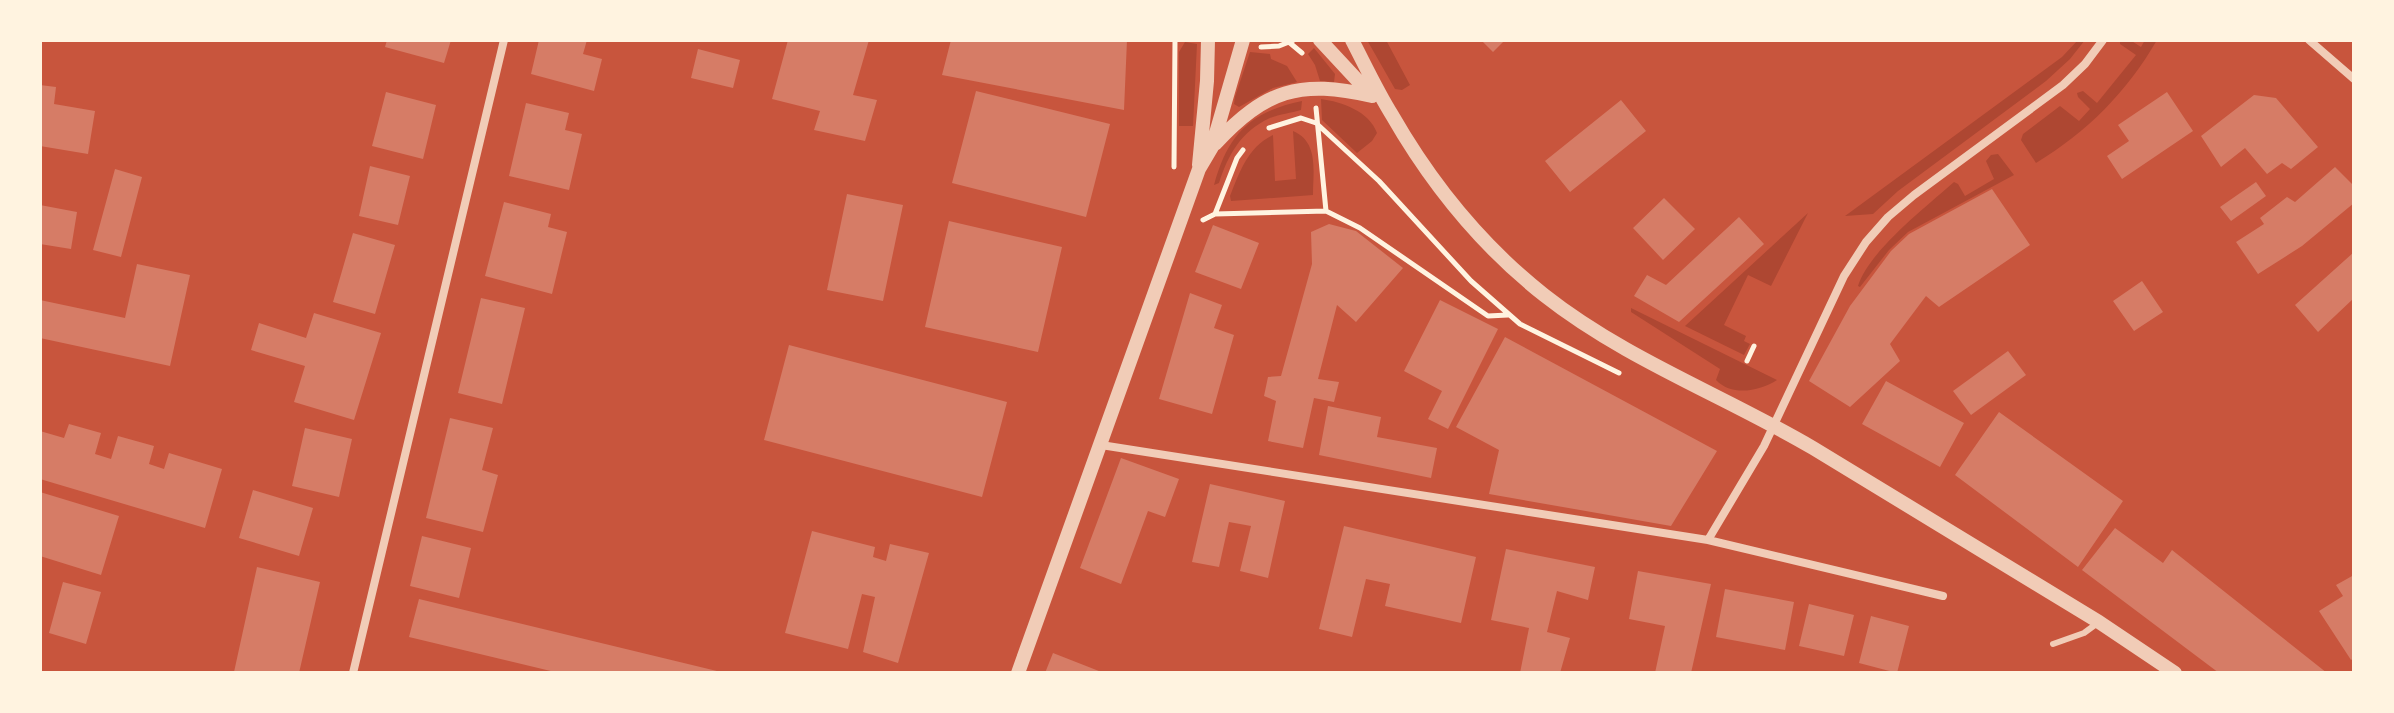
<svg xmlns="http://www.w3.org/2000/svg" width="2394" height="713" viewBox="0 0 2394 713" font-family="'Space Grotesk',sans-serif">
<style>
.green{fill:#ae4732}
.building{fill:#d67c66}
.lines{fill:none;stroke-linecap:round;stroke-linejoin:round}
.path{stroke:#fff3e0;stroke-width:5}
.service{stroke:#f1ccb7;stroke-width:6}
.minor{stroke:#f1ccb7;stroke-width:8}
.tertiary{stroke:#f1ccb7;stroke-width:14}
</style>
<rect width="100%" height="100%" fill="#c8553d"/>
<path class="green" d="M1367 40H1386L1410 85 1402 90 1395 89Z
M2078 40H2085L2070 59 2046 81 1898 191 1873 214 1845 216 2062 57Z
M2120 40H2130L2141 47 2145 40H2157C2127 92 2087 132 2036 163L2021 140 2023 134 2060 106 2079 121 2090 109 2078 97 2077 93 2083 91 2097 103 2136 55 2120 44Z
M1185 42 1197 44 1193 126H1179V52Z
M1314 48 1335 74 1334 82 1320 81 1315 65 1308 54Z
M1250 52 1270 54 1271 59 1287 66 1297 82 1273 88 1239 107 1234 104 1235 97Z
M1321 99C1342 102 1369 111 1377 133L1372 141 1357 153 1322 120Z
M1302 101 1301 110C1291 113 1280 114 1270 118 1241 131 1228 155 1219 183L1214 185C1228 134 1250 112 1302 101Z
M1293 131C1319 142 1313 171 1313 195L1231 201 1230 196C1240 171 1248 147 1273 135L1275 181 1296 179Z
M1998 154 2014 175 1908 232 1889 250 1860 287 1858 286C1869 251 1926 207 1954 182L1958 184 1965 196 1994 179 1986 161 1991 155Z
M1808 213 1771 286 1748 275 1724 325 1746 336 1744 341 1750 344 1744 355 1685 326Z
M1631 308 1777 380C1760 391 1732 397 1716 380L1720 369 1631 312Z"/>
<path class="building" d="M387 40H451L444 63 385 47Z
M539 40H587L583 54 602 59 594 91 531 74Z
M788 40H869L853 95 877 100 865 141 814 130 820 111 772 99Z
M951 40H1127L1124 110 942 75Z
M1481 40H1505L1493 52Z
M698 49 740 60 733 88 691 78Z
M40 85 56 87 54 104 95 111 88 154 40 146Z
M976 91 1110 124 1086 217 952 183Z
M386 92 436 105 423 159 372 146Z
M2167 92 2193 131 2122 179 2107 156 2129 141 2118 125Z
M2254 95 2276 98 2318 147 2291 169 2282 163 2267 174 2245 148 2221 167 2201 136Z
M1621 100 1646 131 1570 192 1545 161Z
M526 103 569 113 565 130 582 134 569 190 509 176Z
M370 166 410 176 398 225 359 216Z
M2335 167 2354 186V203L2302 246 2258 274 2236 242 2264 224 2260 218 2287 197 2295 202Z
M115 169 142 177 121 257 93 250Z
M2256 182 2266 196 2231 221 2220 207Z
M1992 189 2030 245 1939 307 1926 296 1890 344 1900 361 1850 407 1809 381 1850 306 1891 251 1909 234Z
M847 194 903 205 883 301 827 290Z
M1664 198 1695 229 1663 260 1633 228Z
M504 202 551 214 548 227 567 232 552 294 485 276Z
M40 205 77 212 71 249 40 244Z
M1739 217 1764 244 1679 322 1634 296 1647 275 1666 285Z
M949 221 1062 247 1038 352 925 327Z
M1329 224 1356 231 1403 268 1356 322 1337 305 1318 379 1339 382 1334 402 1314 398 1303 448 1268 441 1276 401 1264 396 1268 377 1281 376 1312 264 1311 232Z
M1213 225 1259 243 1241 289 1195 272Z
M353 233 395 245 375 314 333 302Z
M2354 252V298L2318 332 2295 305Z
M137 264 190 275 170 366 40 338V300L125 318Z
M2142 281 2163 312 2134 331 2113 301Z
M1190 293 1222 305 1214 328 1234 335 1212 414 1159 399Z
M481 298 525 308 502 404 458 393Z
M1440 300 1498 329 1448 429 1428 419 1442 391 1404 371Z
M314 313 381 333 354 420 294 402 305 366 251 350 259 323 306 338Z
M1505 337 1717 451 1671 526 1489 494 1499 450 1456 427Z
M789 345 1007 402 982 497 764 440Z
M2008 351 2026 375 1971 415 1953 391Z
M1886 381 1964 423 1940 467 1862 424Z
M1328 406 1381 417 1377 437 1437 448 1431 478 1319 455Z
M1999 412 2123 501 2078 567 1955 475Z
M450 418 493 428 482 470 498 475 483 532 426 518Z
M69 424 101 433 95 454 111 459 118 436 154 446 149 464 164 469 169 453 222 469 205 528 40 479V431L64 438Z
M305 428 352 439 339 497 292 486Z
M1121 458 1179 479 1165 517 1148 511 1121 584 1080 568Z
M1210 484 1285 501 1268 578 1240 571 1251 526 1229 522 1219 567 1192 562Z
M253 490 313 508 299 556 239 538Z
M40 492 119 516 101 575 40 556Z
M1344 526 1476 557 1461 623 1385 606 1390 584 1366 579 1352 637 1319 629Z
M2115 528 2163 563 2172 550 2327 673H2219L2082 570Z
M812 531 875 547 873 557 886 561 890 544 929 553 898 663 863 652 875 597 862 594 848 649 785 633Z
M422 536 471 548 459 598 410 586Z
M1506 549 1595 567 1588 600 1557 591 1547 632 1570 638 1560 673H1520L1529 628 1491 620Z
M257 567 320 582 299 673 234 672Z
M1638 571 1711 584 1691 673H1655L1665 626 1629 619Z
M2354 575V658L2351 660 2319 611 2343 596 2336 585Z
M63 582 101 592 86 644 49 633Z
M1725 589 1794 602 1785 650 1716 637Z
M419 599 721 672V673H559L409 637Z
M1809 604 1854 615 1844 656 1799 646Z
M1871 616 1909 626 1897 673 1859 663Z
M1053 653 1104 673H1045Z"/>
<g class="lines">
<path class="path" d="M1290 43 1302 53
M1261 47 1279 46 1294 40
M1316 108 1326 211
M1269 128 1301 118 1316 123 1379 181 1471 281 1520 324 1619 373
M1174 167 1175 40
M1215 214 1237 158 1243 150
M1203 220 1215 214 1326 211 1360 228 1488 316 1508 315
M1747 361 1754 346"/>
<path class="service" d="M2053 644 2084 633 2099 622"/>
<path class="minor" d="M2309 40 2354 79
M1101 445 1708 540 1943 596
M1708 540 1764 446 1844 276 1866 242 1888 217 1914 195 2063 85 2085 64 2103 40
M353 673 504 40"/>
<path class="tertiary" d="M1320 40 1372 96
M1352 40C1365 65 1377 91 1392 115 1431 183 1482 246 1544 295 1625 359 1725 396 1813 448L2099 622 2175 673
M1215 144C1265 90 1300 79 1372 96
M1199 165 1207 81 1208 40
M1018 673 1199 169 1212 147 1243 40"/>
</g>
<rect width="2394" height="713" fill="none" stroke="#fff3e0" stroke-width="84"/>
</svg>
